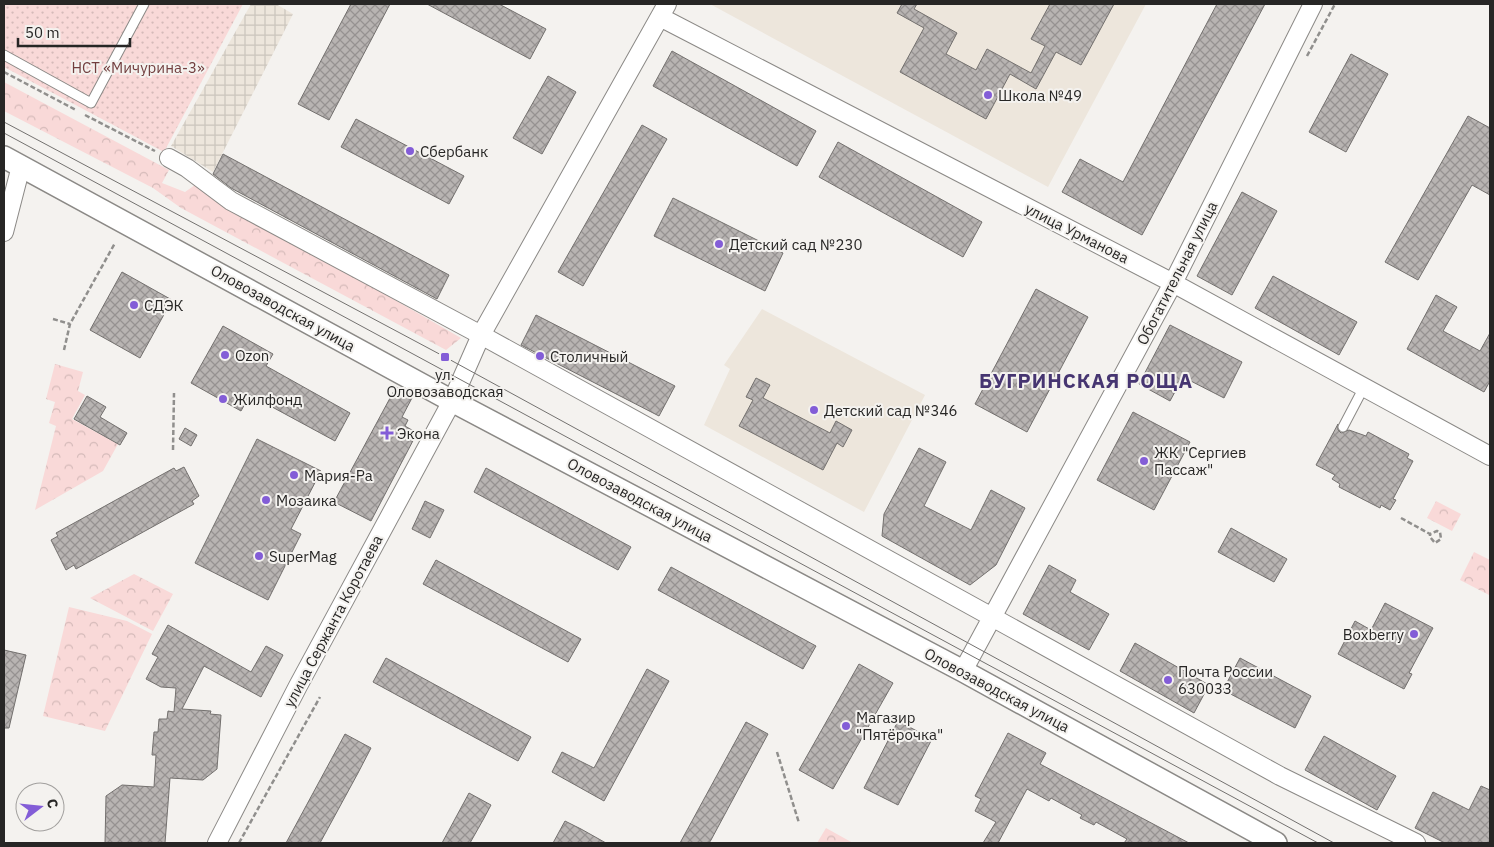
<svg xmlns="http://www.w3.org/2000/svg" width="1494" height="847" viewBox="0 0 1494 847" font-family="'IBM Plex Sans',sans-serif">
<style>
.built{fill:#ede6dc}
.industrial{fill:url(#industrial-grid)}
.forest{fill:url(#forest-crowns)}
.garden{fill:url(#garden-dots)}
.building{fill:url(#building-cross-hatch);stroke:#73706e}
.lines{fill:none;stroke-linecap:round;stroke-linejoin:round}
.service-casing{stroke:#8b8986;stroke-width:11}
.minor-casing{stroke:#8b8986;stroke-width:20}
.tertiary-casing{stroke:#8b8986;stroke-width:24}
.path{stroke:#908f8d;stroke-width:2.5;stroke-dasharray:5 2.5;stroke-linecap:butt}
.service{stroke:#fff;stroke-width:9}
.minor{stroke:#fff;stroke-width:18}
.tertiary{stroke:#fff;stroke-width:21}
.tram{stroke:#73716f;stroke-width:1}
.poi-dot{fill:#835dd7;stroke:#f4f2ef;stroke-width:2}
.labels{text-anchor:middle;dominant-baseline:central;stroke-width:4;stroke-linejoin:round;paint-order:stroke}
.park-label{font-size:15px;fill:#723f3f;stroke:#f4f2ef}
.poi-label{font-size:15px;fill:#272625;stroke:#f4f2ef;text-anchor:start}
.street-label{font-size:15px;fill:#272625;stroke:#f4f2ef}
.district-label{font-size:20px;font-weight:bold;letter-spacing:1px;fill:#463571;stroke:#f4f2ef}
</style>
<defs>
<pattern id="industrial-grid" width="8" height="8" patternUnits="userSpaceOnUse" patternTransform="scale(1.25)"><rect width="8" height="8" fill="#ede6dc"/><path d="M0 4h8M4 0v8" fill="none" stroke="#cbc5bd"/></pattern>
<pattern id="forest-crowns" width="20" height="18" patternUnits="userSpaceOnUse" patternTransform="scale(1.25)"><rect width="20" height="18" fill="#f9d9d8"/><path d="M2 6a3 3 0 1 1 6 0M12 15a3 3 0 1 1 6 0" fill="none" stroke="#d5bab9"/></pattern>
<pattern id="garden-dots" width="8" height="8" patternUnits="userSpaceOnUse" patternTransform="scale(1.25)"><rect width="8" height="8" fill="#f9d9d8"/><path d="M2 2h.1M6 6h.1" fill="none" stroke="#d5bab9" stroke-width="1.8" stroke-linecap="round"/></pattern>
<pattern id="building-cross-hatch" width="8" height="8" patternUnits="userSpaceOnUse" patternTransform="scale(1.25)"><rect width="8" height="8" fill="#b8b4b2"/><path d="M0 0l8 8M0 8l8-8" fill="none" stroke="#969291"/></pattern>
</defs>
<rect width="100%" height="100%" fill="#f4f2ef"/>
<path class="built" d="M710 4H1146L1048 187Z
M762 309 925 395 864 512 704 425 730 369 724 365Z"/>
<path class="industrial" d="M251 4H276L293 14 213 172 171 146Z"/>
<path class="forest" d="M4 82 169 170 162 183 185 192 195 185 461 338 446 350 181 208 153 188 4 111Z
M55 364 83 372 78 391 85 395 72 419 118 444 103 471 35 510 56 426 49 423 55 402 46 399Z
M1436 501 1461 514 1452 531 1427 518Z
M1474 552 1490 560 1489 595 1460 580Z
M134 574 173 594 153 631 90 598Z
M69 607 127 621 152 634 105 731 43 716Z
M826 828 853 843H817Z"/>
<path class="garden" d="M4 4H243L164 152 4 67Z"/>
<path class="building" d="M351 4H390L329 120 298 104Z
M427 4H499L546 29 530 59Z
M902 4H917L914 9 957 33 946 54 976 70 987 49 1031 73 1045 46 1031 39 1050 4H1114L1081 65 1056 52 1036 89 1010 74 986 119 900 72 924 28 897 13Z
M1217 4H1265L1142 235 1062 192 1080 159 1123 182Z
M672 51 816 131 797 166 653 86Z
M1351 54 1388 74 1346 152 1309 132Z
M548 76 576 92 542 154 513 138Z
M1468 116 1490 128V195L1472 185 1418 280 1385 262Z
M356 119 464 176 449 204 341 147Z
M642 125 667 139 583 286 558 272Z
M838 142 982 222 963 257 819 177Z
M223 154 449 275 437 299 231 188 213 174Z
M1242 192 1277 211 1232 295 1197 276Z
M673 198 783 253 765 291 654 236Z
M122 272 172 300 140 358 90 330Z
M1273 276 1357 322 1339 355 1255 308Z
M1036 289 1088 317 1027 432 975 404Z
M1436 295 1457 307 1443 331 1480 351 1490 333V381L1484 392 1407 349Z
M536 315 675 386 659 416 521 345Z
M1170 325 1242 362 1224 398 1183 377 1170 401 1139 384Z
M223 326 273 354 266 366 350 413 335 441 250 395 241 411 191 383Z
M756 378 770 385 763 398 830 433 836 421 852 430 843 447 837 443 823 470 739 426 753 400 746 397Z
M396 387 413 396 402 417 408 420 405 426 417 433 371 521 334 502Z
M87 396 106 407 100 417 127 433 120 445 74 419Z
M1133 412 1190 442 1154 510 1097 480Z
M1338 424V430L1341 433 1349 430 1366 436 1368 432 1409 454 1407 458 1413 461 1393 499 1396 500 1390 510 1381 505 1380 508 1339 487 1340 484 1332 479 1335 475 1316 465Z
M185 428 197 435 191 446 179 439Z
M257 439 321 471 291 529 301 534 268 600 195 563Z
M919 448 946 462 924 506 971 530 991 490 1025 508 996 565 970 585 882 536 884 514Z
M184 467 199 496 192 501 194 504 76 569 74 565 66 570 51 540 58 536 56 533 174 468 176 471Z
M486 468 631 547 618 570 474 492Z
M425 501 444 510 430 538 412 529Z
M1231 528 1287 559 1274 582 1218 552Z
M436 560 581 639 568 662 423 584Z
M1049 565 1076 580 1070 592 1109 614 1089 650 1023 614Z
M671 567 816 646 803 669 658 590Z
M1385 603 1433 628 1409 673 1412 674 1404 689 1338 654 1355 621 1371 630Z
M168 625 251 672 266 646 283 655 261 697 204 666 182 709 211 711 210 714 221 715 217 769 203 780 170 778 165 843H105L106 796 122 785 154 787 156 755H152L154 732H158L159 719H167L168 711 174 712 176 688 161 687 146 679 158 657 152 654Z
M1135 643 1209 685 1194 713 1120 671Z
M4 650 26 655 9 728H4Z
M386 658 531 737 518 761 373 682Z
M1240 658 1311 696 1295 728 1223 690Z
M859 664 893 683 833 789 799 770Z
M647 669 669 681 604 801 552 772 562 752 594 768Z
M898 721 932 739 898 805 864 788Z
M746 722 768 734 711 840 709 843H680Z
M1008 733 1046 753 1040 764 1189 843H1124L1127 839 1096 822 1094 825 1080 818 1082 815 1051 798 1049 801 1027 789 998 843H983L996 822 975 811 981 799 975 796Z
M345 734 371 748 358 773 320 843H286Z
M1324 736 1396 776 1377 810 1305 770Z
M1481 786 1490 790V843H1445L1415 828 1433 792 1469 810Z
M469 793 491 805 483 820 470 843H442Z
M565 821 581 829 606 843H553Z"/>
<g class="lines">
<g class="service-casing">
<path id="service" d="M4 55 91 103 144 4
M1343 427 1364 387"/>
</g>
<g class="minor-casing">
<path id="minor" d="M660 17 1173 283 1490 456
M169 158 187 168 231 201 481 335 1280 776 1416 843
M4 232 21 166
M963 671 1173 283 1313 4
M217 843 298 686 452 401 481 335 667 4"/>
</g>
<g class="tertiary-casing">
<path id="tertiary" d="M4 157 452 401 963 671 1276 843"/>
</g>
<path class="path" d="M1307 56 1335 4
M4 72 76 110
M85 115 155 151
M53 319 70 324
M64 350 70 324 115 243
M173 450 174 393
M1401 518 1430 534V537L1435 543 1441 539 1440 532 1437 531 1430 534
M777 752 799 823
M239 843 320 697"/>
<use href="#service" class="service"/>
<use href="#minor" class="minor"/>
<use href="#tertiary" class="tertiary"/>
<path class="tram" d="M4 122 445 357 1334 843
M4 133 1318 843"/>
</g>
<g class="poi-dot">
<circle cx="988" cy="95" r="5"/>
<circle cx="410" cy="151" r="5"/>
<circle cx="719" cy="244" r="5"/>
<circle cx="134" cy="305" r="5"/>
<circle cx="225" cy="355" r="5"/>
<circle cx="540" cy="356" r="5"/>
<rect x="440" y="352" width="10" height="10" rx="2.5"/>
<circle cx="223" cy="399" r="5"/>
<circle cx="814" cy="410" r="5"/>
<path d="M384.5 425.5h5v5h5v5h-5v5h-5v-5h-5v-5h5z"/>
<circle cx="1144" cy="461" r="5"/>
<circle cx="294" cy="475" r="5"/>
<circle cx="266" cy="500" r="5"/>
<circle cx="259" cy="556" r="5"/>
<circle cx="1414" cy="634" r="5"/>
<circle cx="1168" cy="680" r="5"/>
<circle cx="846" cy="726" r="5"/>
</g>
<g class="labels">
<g class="park-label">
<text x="138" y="67">НСТ «Мичурина-3»</text>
</g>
<g class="poi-label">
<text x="998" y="95">Школа №49</text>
<text x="420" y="151">Сбербанк</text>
<text x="729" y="244">Детский сад №230</text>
<text x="144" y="305">СДЭК</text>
<text x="235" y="355">Ozon</text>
<text x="550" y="356">Столичный</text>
<text x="445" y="374" text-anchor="middle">ул.<tspan x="445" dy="17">Оловозаводская</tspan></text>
<text x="233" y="399">Жилфонд</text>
<text x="824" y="410">Детский сад №346</text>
<text x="397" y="433">Экона</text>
<text x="1154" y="452">ЖК "Сергиев<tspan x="1154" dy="17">Пассаж"</tspan></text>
<text x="304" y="475">Мария-Ра</text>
<text x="276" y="500">Мозаика</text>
<text x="269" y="556">SuperMag</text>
<text x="1404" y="634" text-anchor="end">Boxberry</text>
<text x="1178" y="671">Почта России<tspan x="1178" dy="17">630033</tspan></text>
<text x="856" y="717">Магазир<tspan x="856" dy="17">"Пятёрочка"</tspan></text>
</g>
<g class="street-label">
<text transform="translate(1077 233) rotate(27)">улица Урманова</text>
<text transform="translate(1177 273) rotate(-63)">Обогатительная улица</text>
<text transform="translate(283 308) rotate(29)">Оловозаводская улица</text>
<text transform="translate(640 500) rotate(28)">Оловозаводская улица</text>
<text transform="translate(333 621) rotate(-62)">улица Сержанта Коротаева</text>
<text transform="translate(997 690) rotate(28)">Оловозаводская улица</text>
</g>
<g class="district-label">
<text x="1086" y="380">БУГРИНСКАЯ РОЩА</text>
</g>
</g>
<rect width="1494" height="847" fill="none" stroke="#272625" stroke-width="10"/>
<g transform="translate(40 807) rotate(74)"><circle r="24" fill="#f4f2ef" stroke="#a2a09e"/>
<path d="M0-4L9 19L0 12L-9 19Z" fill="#835dd7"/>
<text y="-8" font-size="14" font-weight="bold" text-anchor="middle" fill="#272625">С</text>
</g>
<path d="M18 38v8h112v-8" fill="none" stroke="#272625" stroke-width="2.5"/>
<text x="25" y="38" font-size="15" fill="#272625" stroke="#f4f2ef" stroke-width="4" paint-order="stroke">50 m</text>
</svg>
